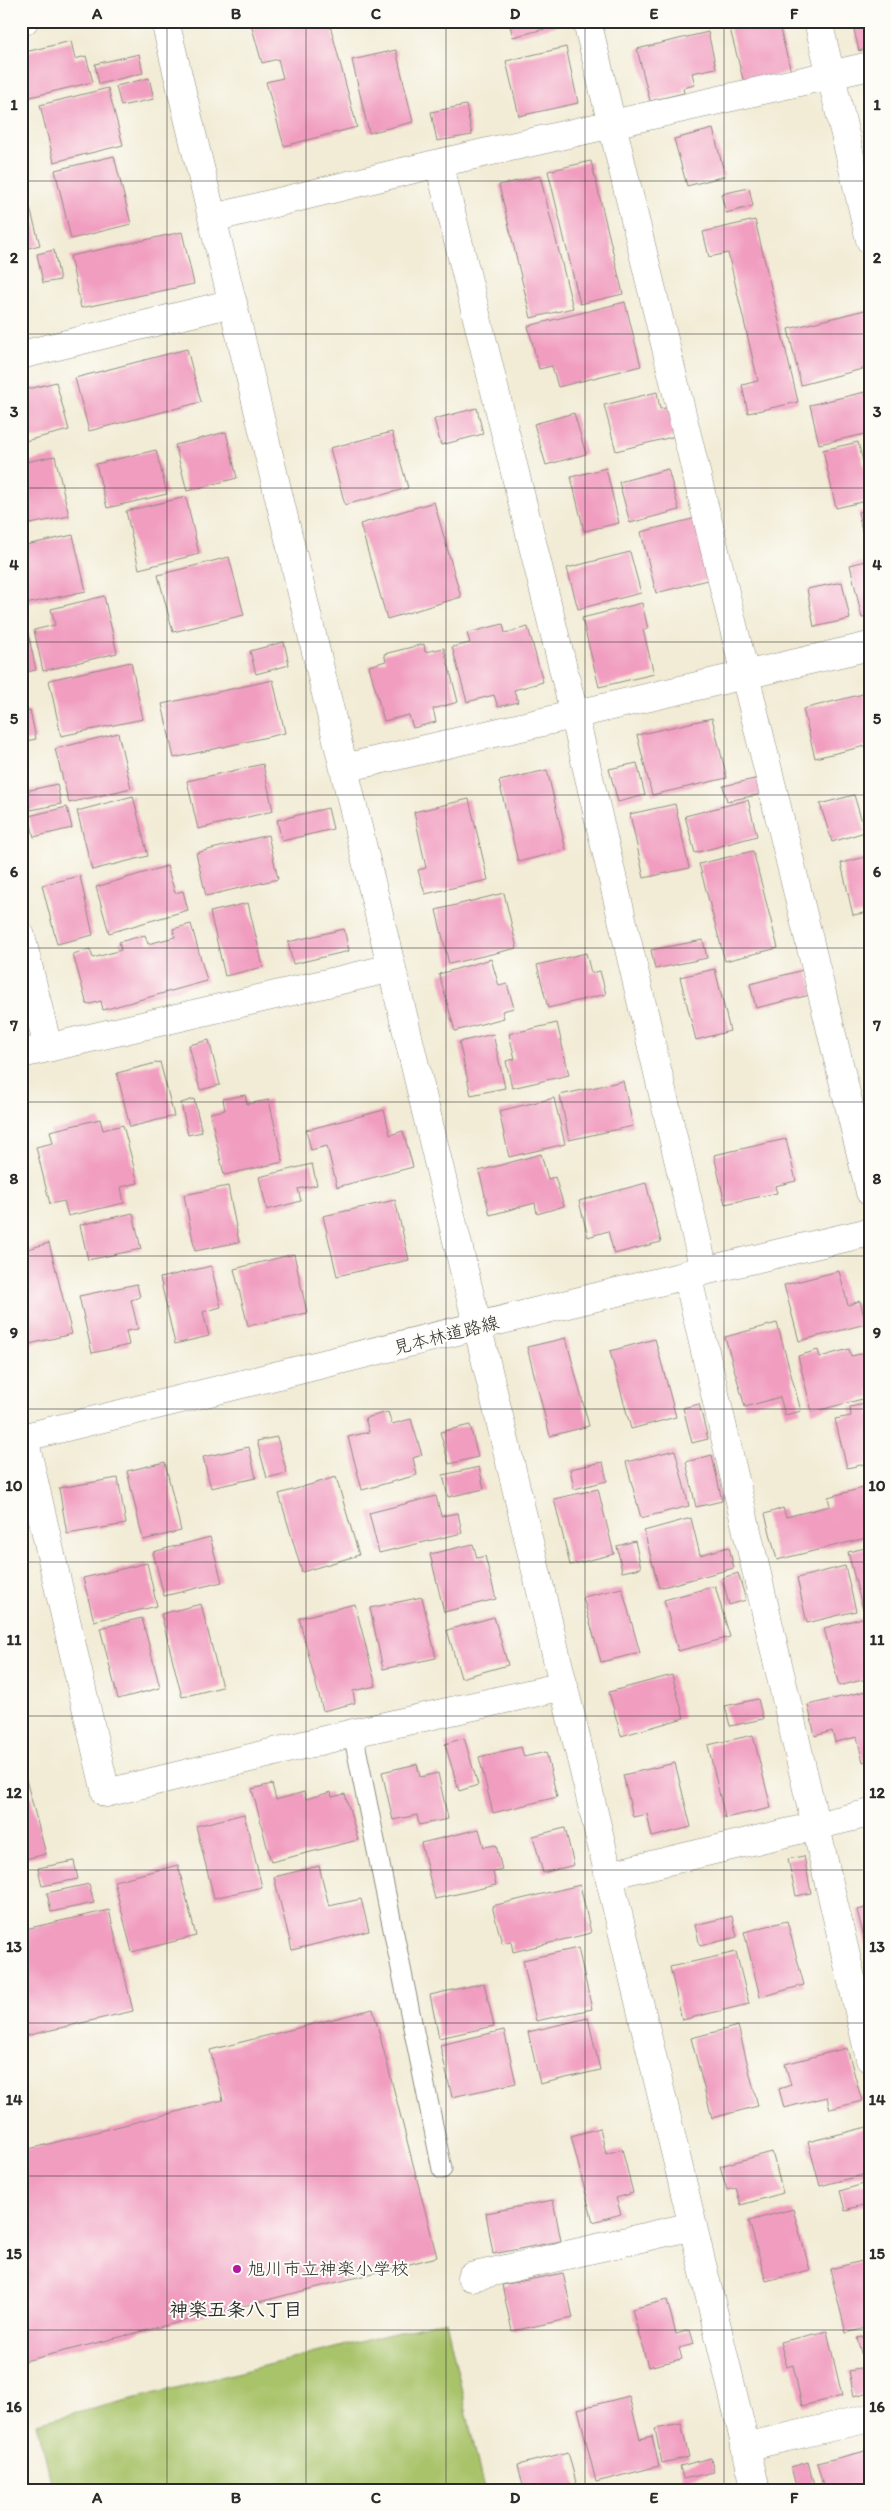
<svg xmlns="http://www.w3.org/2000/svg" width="891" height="2511" viewBox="0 0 891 2511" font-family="Itim,'Klee One',sans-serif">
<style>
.green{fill:#a8c369;stroke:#6a774a}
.building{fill:#f19dc0}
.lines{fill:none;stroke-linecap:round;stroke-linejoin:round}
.lane-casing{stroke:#8e8c80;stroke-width:21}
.street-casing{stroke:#8e8c80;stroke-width:29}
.lane{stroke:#fff;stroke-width:19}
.street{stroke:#fff;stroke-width:28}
.grid{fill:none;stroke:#2b2b2b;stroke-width:1;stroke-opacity:0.55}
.poi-dot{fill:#b5179e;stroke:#fdfcf7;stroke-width:2}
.labels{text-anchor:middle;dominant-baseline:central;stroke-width:4;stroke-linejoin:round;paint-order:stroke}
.street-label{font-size:18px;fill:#2b2b2b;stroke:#fdfcf7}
.poi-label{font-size:18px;fill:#2b2b2b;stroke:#fdfcf7;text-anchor:start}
.neighbourhood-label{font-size:19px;font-weight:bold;fill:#2b2b2b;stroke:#fdfcf7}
.neatline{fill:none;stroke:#2b2b2b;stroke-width:2}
.grid-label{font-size:16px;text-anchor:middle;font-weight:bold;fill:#2b2b2b}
</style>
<rect width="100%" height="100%" fill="#fdfcf7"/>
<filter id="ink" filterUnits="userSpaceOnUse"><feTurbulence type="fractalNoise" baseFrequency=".02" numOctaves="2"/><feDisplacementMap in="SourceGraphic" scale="10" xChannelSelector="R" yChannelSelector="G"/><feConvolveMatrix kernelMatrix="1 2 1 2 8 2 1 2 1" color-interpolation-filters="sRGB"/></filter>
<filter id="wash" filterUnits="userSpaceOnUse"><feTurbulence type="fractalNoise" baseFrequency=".0096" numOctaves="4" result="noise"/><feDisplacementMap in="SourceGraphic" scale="20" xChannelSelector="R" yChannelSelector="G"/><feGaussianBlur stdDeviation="1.12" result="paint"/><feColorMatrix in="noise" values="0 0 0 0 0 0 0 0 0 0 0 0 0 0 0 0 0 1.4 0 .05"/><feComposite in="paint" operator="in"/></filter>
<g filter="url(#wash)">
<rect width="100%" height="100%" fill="#f2ecd6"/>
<path class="green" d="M446 2320 484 2490H53L37 2423Z"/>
<g id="blocks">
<path class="building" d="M261 21H329L357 127 284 146 266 82 283 78 278 59 262 63 251 24Z
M509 21H559L560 25 513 37Z
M728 21H778L791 72 744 83Z
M852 21H870V48L859 51Z
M708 32 716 68 692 73 695 85 683 88 684 93 650 101 637 49Z
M71 41 75 59 86 56 93 82 22 99 21 53Z
M566 47 578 103 519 116 506 61Z
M396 50 413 122 369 133 352 60Z
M139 54 143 73 99 84 95 64Z
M149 78 154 99 121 106 116 86Z
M108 88 123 145 54 162 40 105Z
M466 105 472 135 437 141 431 112Z
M713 129 725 176 687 186 674 139Z
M114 156 131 224 71 239 55 170Z
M591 161 623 294 580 304 548 171Z
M540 176 573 308 531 318 499 185Z
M749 188 753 206 726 213 721 194Z
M25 190 40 245 21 250V191Z
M755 220 798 402 748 413 742 385 758 381 728 253 709 257 703 232Z
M182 232 194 284 81 308 70 256Z
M54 250 60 280 43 283 37 254Z
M625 302 641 366 558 387 552 366 539 369 528 326Z
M865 310 870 328V367L801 385 788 329Z
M187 349 201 402 89 431 75 378Z
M56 382 69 430 21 442V391Z
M657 392 660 409 676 406 684 434 616 451 604 405Z
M865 392 870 414V433L819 444 810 405Z
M477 408 483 434 441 445 434 419Z
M574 413 586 454 546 465 534 424Z
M226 432 237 478 187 491 175 445Z
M392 432 408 488 345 505 330 448Z
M858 442 870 489V500L836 508 823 450Z
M156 450 167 494 107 508 96 464Z
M55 456 69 516 21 526V463Z
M606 468 619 523 584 531 571 477Z
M668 469 679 510 630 523 619 482Z
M186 497 199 554 139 569 126 511Z
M434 502 461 597 387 619 360 524Z
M870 509V529L862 531 858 512Z
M700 517 715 578 656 593 641 532Z
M73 535 86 591 21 605V546Z
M630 552 641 593 578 609 567 568Z
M229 557 244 615 173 632 158 575Z
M870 560V617L862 618 850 565Z
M842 582 850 619 814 627 807 589Z
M104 596 117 653 43 671 34 630 55 625 51 609Z
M642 603 648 629 643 630 654 674 599 687 582 618Z
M503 624 505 633 528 627 543 682 514 690 518 702 498 707 494 695 467 702 452 647 470 643 467 633Z
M28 633 36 670 21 673V635Z
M284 642 289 665 256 674 250 651Z
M424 644 425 652 444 648 458 702 433 709 436 722 413 728 409 715 384 721 369 666 386 661 384 654Z
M131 662 143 719 61 736 49 680Z
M273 680 285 733 174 758 162 704Z
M863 694 870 721V745L815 758 803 709Z
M30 710 36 739 21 742V712Z
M712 718 727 778 652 795 637 735Z
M118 733 131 788 69 803 55 749Z
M637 763 645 795 618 802 609 769Z
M263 764 273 811 198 829 187 781Z
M547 770 566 850 518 862 499 781Z
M768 776 772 792 727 801 723 786Z
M57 784 61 804 31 810 26 791Z
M854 795 865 832 832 842 820 804Z
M133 796 148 856 92 870 77 811Z
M469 799 488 880 425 894 418 870 426 868 414 812Z
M748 800 757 836 695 853 685 816Z
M675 804 689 868 644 878 630 814Z
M67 807 72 828 34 837 29 816Z
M328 808 333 829 282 841 277 820Z
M268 835 278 879 206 896 196 853Z
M753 851 778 948 725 961 699 864Z
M870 856V912L853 915 841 863Z
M167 866 175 893 183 891 188 910 109 933 96 887Z
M80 876 93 935 57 944 42 885Z
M504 893 517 948 449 964 436 910Z
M248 903 263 967 225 976 210 912Z
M191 924 207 981 103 1010 101 1001 87 1005 73 954 90 949 93 958 121 950 119 942 145 935 148 944 175 937 173 929Z
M344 929 349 951 293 964 288 942Z
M703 940 707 958 655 969 651 950Z
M586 953 591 973 600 971 606 994 548 1008 537 965Z
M491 959 499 986 507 984 514 1008 502 1011 504 1018 455 1031 439 974Z
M715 969 730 1031 696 1040 680 977Z
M807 969 814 994 756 1008 750 984Z
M557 1023 569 1075 512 1088 506 1061 515 1059 509 1034Z
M493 1034 505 1088 471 1095 459 1042Z
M209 1040 220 1085 200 1090 189 1045Z
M160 1062 174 1116 130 1127 117 1073Z
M623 1081 633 1126 569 1140 560 1095Z
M245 1095 247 1104 269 1100 283 1162 224 1175 210 1113 225 1110 223 1099Z
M554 1098 565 1144 509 1157 499 1111Z
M194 1099 202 1132 188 1135 181 1103Z
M384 1110 390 1135 403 1131 413 1167 337 1187 327 1146 311 1150 306 1130Z
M100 1119 103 1130 123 1125 138 1183 121 1187 124 1203 68 1216 64 1201 50 1204 36 1147 53 1143 50 1131Z
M786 1139 796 1181 775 1186 777 1193 725 1204 714 1155Z
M541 1154 548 1179 555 1177 564 1206 537 1214 535 1203 490 1215 479 1171Z
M312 1164 317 1185 298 1189 301 1201 267 1210 259 1177Z
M646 1183 661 1242 614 1254 608 1231 588 1237 579 1201Z
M228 1186 239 1242 195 1251 184 1195Z
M395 1200 409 1260 337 1276 323 1216Z
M133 1213 141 1249 88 1260 80 1225Z
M49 1243 72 1334 21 1346V1251Z
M294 1254 307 1313 248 1326 234 1269Z
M211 1266 221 1307 203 1312 209 1336 175 1344 160 1278Z
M839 1271 848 1305 860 1301 866 1324 799 1341 784 1285Z
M137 1284 140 1297 131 1300 138 1329 126 1331 129 1345 92 1353 79 1296Z
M777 1323 801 1411 785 1415 780 1397 745 1407 725 1337Z
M566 1338 589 1426 550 1436 527 1347Z
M655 1339 676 1417 631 1429 610 1351Z
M849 1349 851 1356 870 1352V1397L812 1412 798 1356 818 1350 820 1357Z
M870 1403V1463L847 1468 835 1419 851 1416 850 1407Z
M699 1404 708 1439 692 1443 683 1408Z
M388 1412 392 1424 411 1419 422 1455 413 1458 417 1475 362 1490 348 1437 369 1432 365 1418Z
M470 1425 478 1457 449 1464 440 1432Z
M277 1437 287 1473 267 1478 257 1441Z
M249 1447 256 1478 211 1488 203 1457Z
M675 1450 689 1506 641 1518 626 1462Z
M712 1455 722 1501 696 1507 686 1462Z
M165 1462 181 1531 143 1540 127 1471Z
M603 1462 607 1481 574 1489 570 1469Z
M479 1467 484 1489 448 1497 443 1475Z
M336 1477 359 1555 302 1572 279 1494Z
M118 1478 126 1524 67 1534 59 1488Z
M863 1488 866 1497 870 1496V1537L777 1560 765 1514 783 1508 786 1517 830 1506 828 1497Z
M598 1489 614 1554 570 1565 554 1499Z
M436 1496 441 1516 458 1513 462 1533 379 1553 369 1513Z
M691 1518 700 1555 729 1547 734 1568 659 1588 644 1531Z
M210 1537 222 1582 164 1596 153 1552Z
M635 1541 641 1568 622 1572 617 1546Z
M473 1544 477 1558 485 1556 496 1599 444 1612 430 1554Z
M870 1547V1608L863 1610 848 1552Z
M147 1563 157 1606 94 1621 83 1578Z
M845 1566 856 1611 807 1623 797 1578Z
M738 1573 746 1600 729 1605 722 1578Z
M715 1586 730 1637 678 1651 664 1600Z
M622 1588 640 1653 601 1662 583 1597Z
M422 1597 436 1658 383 1669 370 1608Z
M201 1604 222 1687 182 1697 161 1614Z
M355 1604 376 1686 353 1691 355 1703 323 1711 299 1618Z
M870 1616V1678L839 1686 824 1628Z
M494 1617 508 1665 461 1678 447 1630Z
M142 1618 160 1688 118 1699 100 1628Z
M672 1675 684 1718 621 1736 609 1692Z
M870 1690V1760L863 1762 857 1737 835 1742 832 1731 815 1736 808 1705Z
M758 1699 763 1719 730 1726 725 1706Z
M753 1735 771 1808 725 1818 708 1745Z
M464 1738 478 1785 459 1791 445 1744Z
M521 1747 524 1757 546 1752 557 1797 493 1813 479 1757Z
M21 1761 46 1854 21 1860Z
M675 1763 691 1827 652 1837 647 1814 633 1817 623 1775Z
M417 1764 420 1777 438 1773 448 1819 419 1825 417 1815 393 1820 382 1772Z
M272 1784 276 1800 304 1792 306 1799 331 1792 332 1797 345 1794 358 1840 271 1862 252 1789Z
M244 1814 262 1887 214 1898 196 1826Z
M565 1828 574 1865 543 1873 533 1836Z
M479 1829 484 1847 496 1845 502 1870 493 1872 496 1885 435 1899 421 1843Z
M804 1856 811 1893 796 1896 788 1859Z
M74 1861 78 1879 42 1886 38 1868Z
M178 1865 196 1936 132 1952 114 1881Z
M319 1866 329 1906 361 1899 369 1931 292 1950 274 1877Z
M89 1884 94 1903 51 1912 47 1893Z
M580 1885 591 1933 513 1952 511 1941 502 1943 492 1906Z
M870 1907V1957H869L857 1910Z
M109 1910 133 2011 21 2037V1930Z
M732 1916 737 1937 700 1946 695 1925Z
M787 1921 804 1985 760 1997 744 1932Z
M578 1948 592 2009 536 2021 523 1960Z
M736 1952 749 2004 682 2020 670 1967Z
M484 1983 494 2026 439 2038 430 1995Z
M373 2009 437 2257 21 2362V2151L223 2100 210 2050Z
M588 2018 600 2070 540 2084 528 2032Z
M738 2026 758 2106 712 2118 691 2038Z
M504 2030 516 2083 452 2097 440 2045Z
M847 2048 862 2101 830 2109 827 2097 784 2108 779 2089 791 2085 785 2064Z
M867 2127 870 2136V2173L820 2186 808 2142Z
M600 2128 606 2154 622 2149 633 2193 616 2198 621 2214 593 2222 571 2136Z
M772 2152 783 2193 741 2205 736 2188 727 2190 720 2166Z
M870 2182V2203L845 2210 840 2191Z
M553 2200 561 2241 493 2254 486 2213Z
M793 2209 810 2270 766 2281 749 2221Z
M870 2259V2327L846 2333 830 2269Z
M563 2273 573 2318 512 2331 502 2285Z
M667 2300 676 2334 690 2330 694 2344 679 2348 682 2359 648 2367 632 2309Z
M827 2331 842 2396 802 2406 793 2365 787 2367 780 2342Z
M870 2335V2392L854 2396 849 2371 865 2368 857 2338Z
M629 2396 640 2439 652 2436 659 2466 596 2482 578 2409Z
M681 2424 689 2457 662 2463 655 2429Z
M870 2450V2490H824L817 2463Z
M568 2452 578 2490H524L518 2465Z
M711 2458 714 2472 683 2479 680 2466Z
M808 2462 815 2490H797L791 2467Z"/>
</g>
</g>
<g filter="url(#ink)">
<use href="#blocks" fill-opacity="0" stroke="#8e8c80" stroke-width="1"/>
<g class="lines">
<g class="lane-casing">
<path id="lane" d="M353 1733 442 2169"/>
</g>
<g class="street-casing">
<path id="street" d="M165 21 756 2490
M587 21 870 1192
M818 21 870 240
M21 22 24 21
M439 163 574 713 704 1270
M213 218 439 163 870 66
M21 355 233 303
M344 768 870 646
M21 936 48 1048
M21 1054 392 968
M687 1274 870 2059
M21 1438C304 1370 586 1297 870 1232
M24 1438 106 1793 353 1733 564 1686
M609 1875 870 1813
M471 2277 693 2226
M745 2447 870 2418"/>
</g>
<use href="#lane" class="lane"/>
<use href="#street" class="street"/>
</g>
</g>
<path class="grid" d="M167 21V2490M306 21V2490M446 21V2490M585 21V2490M724 21V2490M21 181H870M21 334H870M21 488H870M21 642H870M21 795H870M21 948H870M21 1102H870M21 1256H870M21 1409H870M21 1562H870M21 1716H870M21 1870H870M21 2023H870M21 2176H870M21 2330H870"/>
<circle class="poi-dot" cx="237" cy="2269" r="5"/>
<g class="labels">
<g class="street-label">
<text transform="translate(446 1335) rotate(-14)">見本林道路線</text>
</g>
<g class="poi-label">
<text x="247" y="2269">旭川市立神楽小学校</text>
</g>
<g class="neighbourhood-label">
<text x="236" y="2309">神楽五条八丁目</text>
</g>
</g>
<rect width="891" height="2511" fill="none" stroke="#fdfcf7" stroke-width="55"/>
<rect x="28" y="28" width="836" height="2456" class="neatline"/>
<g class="grid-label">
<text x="97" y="19">A</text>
<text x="236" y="19">B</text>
<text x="376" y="19">C</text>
<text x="515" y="19">D</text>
<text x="654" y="19">E</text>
<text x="794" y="19">F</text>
<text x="14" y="110">1</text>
<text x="877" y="110">1</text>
<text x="14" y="263">2</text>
<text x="877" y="263">2</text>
<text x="14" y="417">3</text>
<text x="877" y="417">3</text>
<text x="14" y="570">4</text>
<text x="877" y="570">4</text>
<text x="14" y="724">5</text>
<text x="877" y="724">5</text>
<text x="14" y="877">6</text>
<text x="877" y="877">6</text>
<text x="14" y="1031">7</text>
<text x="877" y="1031">7</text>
<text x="14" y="1184">8</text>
<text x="877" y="1184">8</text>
<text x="14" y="1338">9</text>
<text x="877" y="1338">9</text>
<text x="14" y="1491">10</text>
<text x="877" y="1491">10</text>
<text x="14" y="1645">11</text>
<text x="877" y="1645">11</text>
<text x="14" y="1798">12</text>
<text x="877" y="1798">12</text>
<text x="14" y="1952">13</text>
<text x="877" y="1952">13</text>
<text x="14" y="2105">14</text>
<text x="877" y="2105">14</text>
<text x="14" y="2259">15</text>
<text x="877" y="2259">15</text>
<text x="14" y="2412">16</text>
<text x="877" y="2412">16</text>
<text x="97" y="2503">A</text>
<text x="236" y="2503">B</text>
<text x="376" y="2503">C</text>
<text x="515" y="2503">D</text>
<text x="654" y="2503">E</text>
<text x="794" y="2503">F</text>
</g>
</svg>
